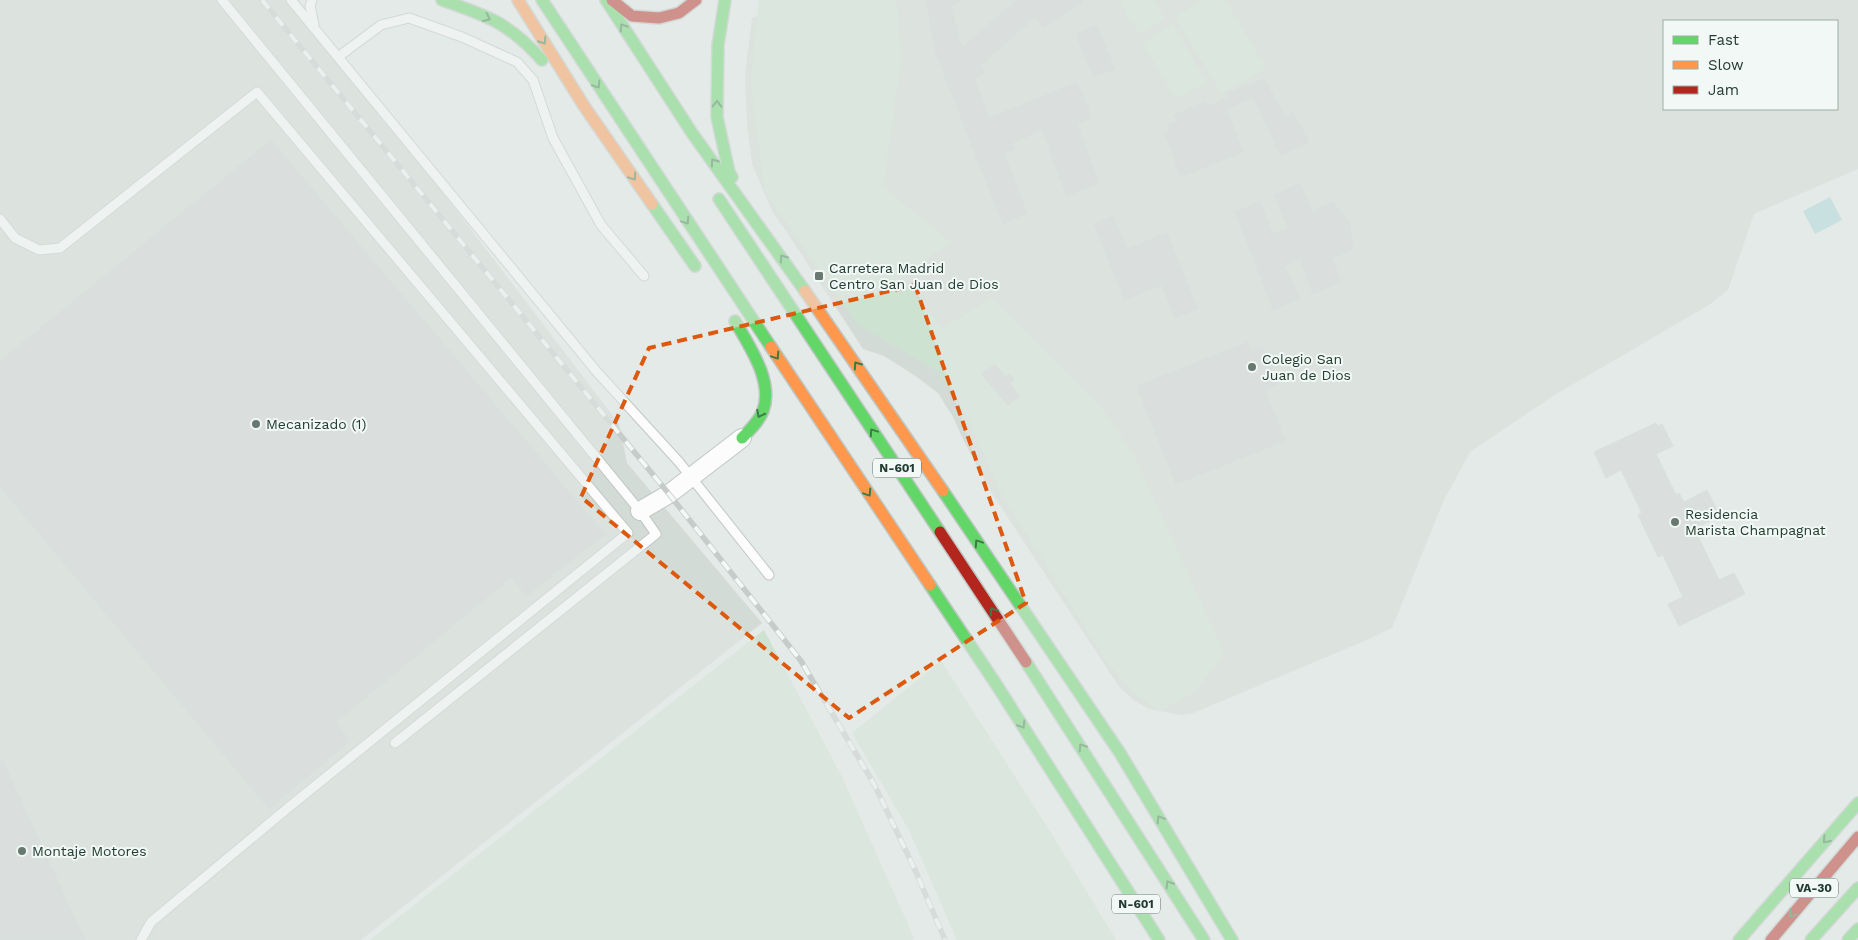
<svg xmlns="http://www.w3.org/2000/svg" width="1858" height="940" viewBox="0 0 1858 940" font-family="'Work Sans',sans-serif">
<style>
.built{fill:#d2dbd6;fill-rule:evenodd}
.green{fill:#cee2d2}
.water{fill:#a6d5d6}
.building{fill:#ced3d1;stroke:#cdd3d0}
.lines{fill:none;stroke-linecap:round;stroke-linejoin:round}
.lane-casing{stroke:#c1c7c4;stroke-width:11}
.street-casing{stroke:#c1c7c4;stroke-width:20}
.fast-casing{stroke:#bdc6c2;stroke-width:14}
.slow-casing{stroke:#bdc6c2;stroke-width:14}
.jam-casing{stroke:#bdc6c2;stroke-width:14}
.lane{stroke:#fbfcfb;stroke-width:9}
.street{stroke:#fbfcfb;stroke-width:18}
.fast{stroke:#63d668;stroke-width:11}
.slow{stroke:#ff974d;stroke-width:11}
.jam{stroke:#b3261e;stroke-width:11}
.rail-casing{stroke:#c7cbc9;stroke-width:5.5}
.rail{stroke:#f2f8f5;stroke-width:4;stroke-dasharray:11;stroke-linecap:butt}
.oneway{stroke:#3d7a48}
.marked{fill:none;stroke:#de580e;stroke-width:4;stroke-dasharray:10 6;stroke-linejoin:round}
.poi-dot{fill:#677971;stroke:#f2f8f5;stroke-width:2}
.labels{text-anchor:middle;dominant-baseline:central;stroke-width:4;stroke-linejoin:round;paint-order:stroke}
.shield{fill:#f2f8f5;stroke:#61746c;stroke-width:1}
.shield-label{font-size:12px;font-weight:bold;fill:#233c32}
.poi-label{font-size:14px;fill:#233c32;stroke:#f2f8f5;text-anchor:start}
</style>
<rect width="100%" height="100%" fill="#e4eae7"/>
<path class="built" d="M0 0H299L444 194 619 424 627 463 762 623 361 940H0Z
M793 0H1858V169L1754 214 1728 290 1709 305 1553 396 1470 452 1444 500 1392 628 1367 640 1191 714 1182 715 1149 709 1135 701 1120 688 991 492 964 441 953 417 938 393 917 377 884 356 863 349 788 234 773 213 752 164 747 124 745 74 752 18ZM1664 21H1837V109H1664Z"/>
<path class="green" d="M759 0H896L901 59 883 187 950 242 901 278 942 329 992 298 1103 409 1135 458 1224 653 1196 691 1160 711 1136 695 1107 662 1002 495 964 410 937 371 858 325 765 192 751 83Z
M1119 0H1153L1165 19 1139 34Z
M1204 0H1225L1266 68 1222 94 1176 17Z
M1173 25 1206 82 1176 99 1143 43Z
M764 630 841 775 914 938 912 940H370Z
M941 661 1051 833 1116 940H957L909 830 852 733Z"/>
<path class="water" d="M1830 197 1842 220 1815 234 1803 211Z"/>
<path class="building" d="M926 0H962V1L951 5 962 48 1016 0H1082L1083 2 1043 28 1036 16 981 65 985 73 974 77 989 118 1077 82 1092 118 1077 124 1099 183 1067 196 1042 130 1012 143 1015 149 1004 153 1027 213 1003 224 936 54Z
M1097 25 1115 69 1093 77 1076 34Z
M1264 79 1285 115 1293 112 1309 142 1281 156 1253 97 1226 109 1243 152 1181 177 1165 134 1170 132 1167 125 1177 121 1174 115 1206 101 1208 106 1228 98 1227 93Z
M271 140 605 534 526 596 512 577 336 722 350 741 269 809 0 487V361Z
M1300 183 1312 211 1333 202 1350 224 1353 250 1332 258 1341 282 1313 294 1300 259 1285 266 1300 299 1273 310 1235 212 1260 202 1273 234 1288 228 1274 195Z
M1113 216 1127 249 1167 233 1198 309 1175 318 1162 285 1124 300 1094 224Z
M1248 342 1251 351 1263 347 1278 385 1265 390 1285 441 1176 484 1137 386Z
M995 364 1005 377 1009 373 1014 379 1009 383 1020 396 1008 405 981 374Z
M1656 423 1658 426 1662 424 1673 446 1656 454 1676 495 1679 493 1684 502 1707 490 1720 516 1697 527 1700 535 1698 536 1719 580 1734 573 1745 594 1679 626 1668 604 1683 597 1663 555 1658 557 1638 515 1642 513 1621 470 1606 478 1594 452Z
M3 761 85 940H0V762Z"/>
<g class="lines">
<g class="lane-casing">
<path id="lane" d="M222 0 640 511 656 534 395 743
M291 0 597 372 679 462 769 575
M312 0 310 6 314 25
M338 57 381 25 409 18 462 37 517 62 533 80 553 138 601 225 644 276
M0 219 15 238 39 250 60 248 257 92 628 533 289 807 151 922 141 940"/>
</g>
<g class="street-casing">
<path id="street" d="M640 511 669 494 742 438"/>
</g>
<g class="fast-casing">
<path id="fast" d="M442 0C488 16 509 23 542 60
M542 0 771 347
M606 0 692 133 805 291
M725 0 718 45 717 117 729 172 732 177
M719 199 940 532
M652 204 695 266
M735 321C749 346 774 381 763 411 759 421 750 430 742 438
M943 491 1120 753 1232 940
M930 585 996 684 1159 940
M1026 662 1204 940
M1739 940 1858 803
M1811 940 1858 888
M1848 940 1858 929"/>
</g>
<g class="slow-casing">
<path id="slow" d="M518 0 584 106 652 204
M805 291 943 491
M771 347 930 585"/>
</g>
<g class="jam-casing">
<path id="jam" d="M612 0 632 16 659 18 679 13 696 0
M940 532 1026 662
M1771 940 1858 837"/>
</g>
<use href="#lane" class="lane"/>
<use href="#street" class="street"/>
<use href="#fast" class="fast"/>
<use href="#slow" class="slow"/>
<use href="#jam" class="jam"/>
<g class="rail-casing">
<path id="rail" d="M262 0 669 494 801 661 874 784 916 872 945 940"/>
</g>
<use href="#rail" class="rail"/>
</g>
<defs><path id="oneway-chevron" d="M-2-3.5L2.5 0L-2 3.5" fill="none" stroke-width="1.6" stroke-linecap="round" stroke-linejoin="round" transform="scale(1.25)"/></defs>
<g class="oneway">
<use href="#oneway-chevron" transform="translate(487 18) rotate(25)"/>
<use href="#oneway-chevron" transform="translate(623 27) rotate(-123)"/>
<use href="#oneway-chevron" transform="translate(543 41) rotate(58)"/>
<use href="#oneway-chevron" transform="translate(597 85) rotate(57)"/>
<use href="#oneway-chevron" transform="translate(717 104) rotate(-89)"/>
<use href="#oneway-chevron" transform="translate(714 162) rotate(-126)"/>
<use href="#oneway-chevron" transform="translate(633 177) rotate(56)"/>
<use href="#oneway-chevron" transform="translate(686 221) rotate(56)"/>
<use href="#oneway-chevron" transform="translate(783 258) rotate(-125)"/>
<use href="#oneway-chevron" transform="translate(776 356) rotate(56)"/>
<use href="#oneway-chevron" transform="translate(857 365) rotate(-125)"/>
<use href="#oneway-chevron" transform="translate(760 414) rotate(117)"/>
<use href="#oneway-chevron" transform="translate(873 432) rotate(-124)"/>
<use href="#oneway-chevron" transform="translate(868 493) rotate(56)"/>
<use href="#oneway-chevron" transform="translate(978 543) rotate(-124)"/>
<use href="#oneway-chevron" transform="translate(993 611) rotate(-123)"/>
<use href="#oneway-chevron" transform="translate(1022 725) rotate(58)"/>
<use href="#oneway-chevron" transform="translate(1082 747) rotate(-123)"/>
<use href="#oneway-chevron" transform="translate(1160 819) rotate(-121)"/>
<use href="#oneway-chevron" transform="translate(1826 840) rotate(132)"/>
<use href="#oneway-chevron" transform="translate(1169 884) rotate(-122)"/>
<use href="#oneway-chevron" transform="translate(1792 914) rotate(130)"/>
</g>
<path d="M0 0H1858V940H0ZM915 285 1026 603 849 718 581 497 649 348Z" fill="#e4eae7" fill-opacity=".55" fill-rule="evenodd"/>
<path class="marked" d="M915 285 1026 603 849 718 581 497 649 348Z"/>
<g class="poi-dot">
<rect x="814" y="271" width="10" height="10" rx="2.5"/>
<circle cx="1252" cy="367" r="5"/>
<circle cx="256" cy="424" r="5"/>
<circle cx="1675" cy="522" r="5"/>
<circle cx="22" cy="851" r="5"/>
</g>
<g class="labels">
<g class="shield">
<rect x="873" y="458.5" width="48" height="19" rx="4"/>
<rect x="1790" y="878.5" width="48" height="19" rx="4"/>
<rect x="1112" y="894.5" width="48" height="19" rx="4"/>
</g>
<g class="shield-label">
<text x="897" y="468">N-601</text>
<text x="1814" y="888">VA-30</text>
<text x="1136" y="904">N-601</text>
</g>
<g class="poi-label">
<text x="829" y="268">Carretera Madrid<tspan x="829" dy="16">Centro San Juan de Dios</tspan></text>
<text x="1262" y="359">Colegio San<tspan x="1262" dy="16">Juan de Dios</tspan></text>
<text x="266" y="424">Mecanizado (1)</text>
<text x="1685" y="514">Residencia<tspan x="1685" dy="16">Marista Champagnat</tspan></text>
<text x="32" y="851">Montaje Motores</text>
</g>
</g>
<rect x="1663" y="20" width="175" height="90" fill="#f2f8f5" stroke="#9fada7"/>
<rect x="1673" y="36" width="25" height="8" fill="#63d668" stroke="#9fada7"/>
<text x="1708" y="45" font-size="15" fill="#233c32">Fast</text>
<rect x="1673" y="61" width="25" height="8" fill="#ff974d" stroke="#9fada7"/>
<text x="1708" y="70" font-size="15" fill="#233c32">Slow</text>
<rect x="1673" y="86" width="25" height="8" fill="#b3261e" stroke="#9fada7"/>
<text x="1708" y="95" font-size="15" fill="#233c32">Jam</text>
</svg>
